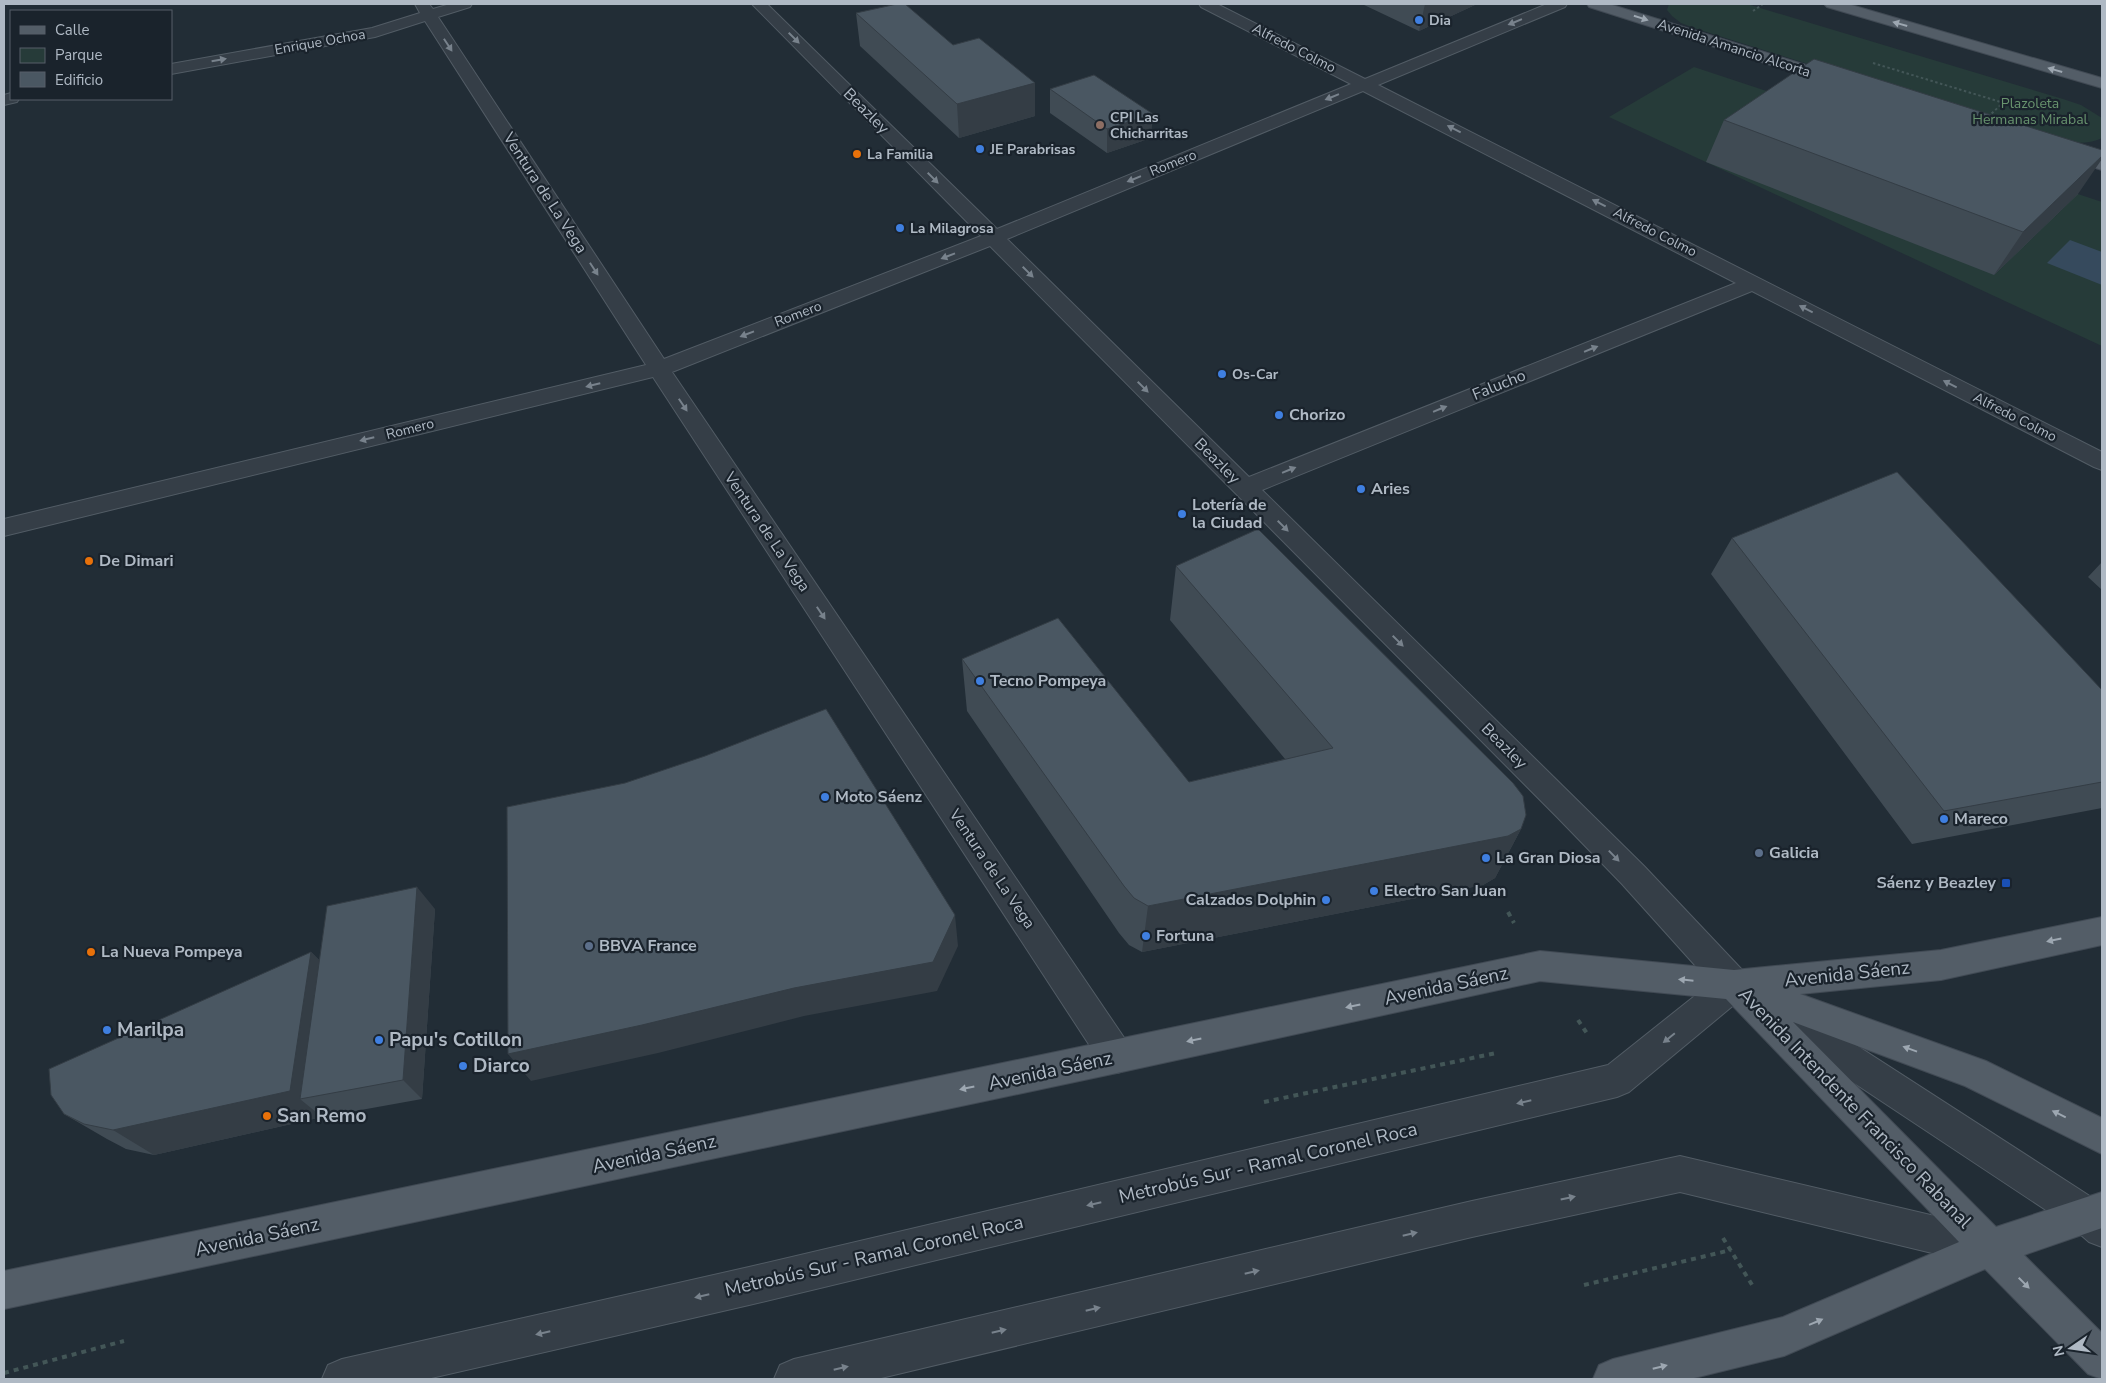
<svg xmlns="http://www.w3.org/2000/svg" width="2106" height="1383" viewBox="0 0 2106 1383" font-family="'Nunito Sans',sans-serif">
<style>
.green{fill:#263b39}
.water{fill:#364a5d}
.lines{fill:none;stroke-linecap:round;stroke-linejoin:round}
.minor-casing{stroke:#525c65;stroke-width:2}
.major-casing{stroke:#414a54;stroke-width:2}
.path-far1{stroke:#435657;stroke-width:2;stroke-dasharray:2.5 2.5;stroke-linecap:butt}
.path{stroke:#435657;stroke-width:4;stroke-dasharray:5 5;stroke-linecap:butt}
.minor{fill:#353e47;fill-rule:evenodd}
.major{fill:#535d67;fill-rule:evenodd}
.wall{fill:#404b54}
.shaded-wall{fill:#343d45}
.building{fill:#4a5762;stroke:#343d45}
.oneway{fill:#9da7b1}
.oneway2{fill:#78828c}
.shop-dot{fill:#3f7fe0;stroke:#1a232c;stroke-width:2}
.education-dot{fill:#8d6e63;stroke:#1a232c;stroke-width:2}
.food-dot{fill:#e8710a;stroke:#1a232c;stroke-width:2}
.service-dot{fill:#5c6f8a;stroke:#1a232c;stroke-width:2}
.transit-dot{fill:#1a4fb4;stroke:#1a232c;stroke-width:2}
.labels{text-anchor:middle;dominant-baseline:central;stroke-width:4.5;stroke-linejoin:round;paint-order:stroke}
.far-poi-label{font-size:14px;font-weight:bold;fill:#afb9c4;stroke:#1a232c;text-anchor:start}
.far-street-label{font-size:14px;fill:#afb9c4;stroke:#1a232c}
.far-park-label{font-size:14px;fill:#68936e;stroke:#1a232c}
.street-label{font-size:16px;fill:#afb9c4;stroke:#1a232c}
.poi-label{font-size:16px;font-weight:bold;fill:#afb9c4;stroke:#1a232c;text-anchor:start}
.near-street-label{font-size:19px;fill:#afb9c4;stroke:#1a232c}
.near-poi-label{font-size:19px;font-weight:bold;fill:#afb9c4;stroke:#1a232c;text-anchor:start}
</style>
<rect width="100%" height="100%" fill="#222d36"/>
<path class="green" d="M1669 4H1747L2063 99 2081 105 2102 118V138C2082 148 2057 140 2036 136L1694 28 1681 23 1672 16 1667 10Z
M1694 67 2102 202V346L1609 117Z"/>
<path class="water" d="M2070 240 2102 252V285L2047 263Z"/>
<g class="lines">
<g class="minor-casing">
<path id="minor" d="M415 4H429L433 9 450 4H472L470 7 438 17 664 359 981 236 752 4H767L997 229 1351 84 1201 7 1199 4H1217L1365 79 1547 4H1567L1565 7 1378 85 2102 452V470L2094 467 1752 291 1262 490 1644 866 1746 974 2099 1202 2102 1205V1247L2089 1242 2073 1228 1735 1004 1629 1092 1617 1097 749 1305 427 1379H322L328 1365 342 1359 749 1267 1608 1065 1711 983 1622 884 1558 818 990 246 672 372 1129 1045 1134 1057 1129 1069 1117 1073 1105 1069 653 377 4 536V519L646 365 425 21 375 37 171 74V64L372 28 420 13ZM1363 91 1736 283 1249 477 1007 239Z
M11 93V99H19L17 102 4 105V95Z
M1680 1156 1990 1229 2003 1235 2009 1248 2003 1261 1990 1267 1680 1192 1472 1237 877 1379H774L780 1365 794 1359 1472 1201Z"/>
</g>
<g class="major-casing">
<path id="major" d="M1587 4H1609L1842 76 1844 80 1842 84H1830L1589 7Z
M1824 4H1848L2102 78V88L1827 7Z
M2063 147 2102 159V170L2057 156 2054 152 2057 148Z
M2102 917V945L1941 980 1800 994 1986 1061 2102 1118V1154L1965 1086 1793 1022 1996 1227 2102 1192V1228L2024 1255 2102 1333V1379L2088 1374 1985 1269 1784 1356 1690 1379H1593L1599 1365 1613 1359 1783 1317 1959 1242 1726 999 1540 981 1117 1073 4 1309V1271L1540 951 1734 970 1941 950Z"/>
</g>
<path class="path-far1" d="M1753 11 1763 4
M1873 63 2004 103
M1988 117 2009 97"/>
<path class="path" d="M1508 912 1514 923
M1578 1020 1588 1035
M1264 1102 1496 1053
M1723 1238 1754 1288
M1584 1285 1731 1250
M4 1373 124 1341"/>
<use href="#minor" class="minor"/>
<use href="#major" class="major"/>
</g>
<path class="wall" d="M1362 4H1477L1419 31Z
M856 13 1035 116 959 138 860 46Z
M1050 89 1151 138 1107 153 1050 113Z
M1724 120 2078 194 1994 275 1706 162Z
M1732 538 2102 690V808L1912 844 1711 574Z
M2102 562V590L2088 577Z
M1176 566 1521 829 1495 878 1483 885 1142 952 1129 945 1119 933 967 711 962 659 1189 782 1285 759 1170 620Z
M435 909 422 1099 322 1117 154 1155 126 1149 107 1139 64 1114 311 952 319 960Z"/>
<path class="shaded-wall" d="M1425 4H1477L1419 31Z
M1035 83V116L959 138 957 104Z
M1153 114 1151 138 1107 153V129Z
M2102 156V159L2078 194 1994 275 2023 232Z
M1521 829 1495 878 1483 885 1142 952 1148 906Z
M417 887 435 909 422 1099 403 1080Z
M955 915 958 946 937 991 804 1016 658 1053 531 1081 508 1054Z
M311 952 340 982 300 1099 322 1117 154 1155 113 1130Z"/>
<path class="building" d="M897 4H905L953 45 979 38 1035 83 957 104 856 13Z
M1814 59 2102 150V156L2023 232 1724 120Z
M1094 75 1153 114 1107 129 1050 89Z
M1897 472 2102 690V782L1944 811 1732 538Z
M1258 529 1513 783 1523 796 1526 815 1521 829 1508 836 1148 906 1134 898 1124 886 962 659 1058 618 1189 782 1333 748 1176 566Z
M826 709 955 915 933 962 794 988 642 1025 508 1054 507 807 625 783 705 756Z
M417 887 403 1080 300 1099 327 906Z
M311 952 290 1091 113 1130 84 1124 64 1114 51 1095 49 1069Z"/>
<defs><path id="oneway-solid" d="M-6-.8H1V-3.2L6.5 0L1 3.2V.8H-6Z" transform="scale(1.25)"/></defs>
<g class="oneway">
<use href="#oneway-solid" transform="translate(1641 18) rotate(18)"/>
<use href="#oneway-solid" transform="translate(1900 24) rotate(-164)"/>
<use href="#oneway-solid" transform="translate(2055 70) rotate(-164)"/>
<use href="#oneway-solid" transform="translate(2054 940) rotate(168)"/>
<use href="#oneway-solid" transform="translate(1686 980) rotate(-174)"/>
<use href="#oneway-solid" transform="translate(1353 1006) rotate(168)"/>
<use href="#oneway-solid" transform="translate(1194 1040) rotate(168)"/>
<use href="#oneway-solid" transform="translate(1910 1049) rotate(-160)"/>
<use href="#oneway-solid" transform="translate(967 1088) rotate(168)"/>
<use href="#oneway-solid" transform="translate(2059 1114) rotate(-154)"/>
<use href="#oneway-solid" transform="translate(2024 1283) rotate(45)"/>
<use href="#oneway-solid" transform="translate(1816 1322) rotate(-23)"/>
<use href="#oneway-solid" transform="translate(1660 1367) rotate(-14)"/>
</g>
<g class="oneway2">
<use href="#oneway-solid" transform="translate(1515 22) rotate(158)"/>
<use href="#oneway-solid" transform="translate(794 38) rotate(45)"/>
<use href="#oneway-solid" transform="translate(448 45) rotate(57)"/>
<use href="#oneway-solid" transform="translate(219 60) rotate(-10)"/>
<use href="#oneway-solid" transform="translate(1332 97) rotate(158)"/>
<use href="#oneway-solid" transform="translate(1454 129) rotate(-153)"/>
<use href="#oneway-solid" transform="translate(933 178) rotate(45)"/>
<use href="#oneway-solid" transform="translate(1134 179) rotate(158)"/>
<use href="#oneway-solid" transform="translate(1599 203) rotate(-153)"/>
<use href="#oneway-solid" transform="translate(948 256) rotate(159)"/>
<use href="#oneway-solid" transform="translate(594 269) rotate(57)"/>
<use href="#oneway-solid" transform="translate(1028 272) rotate(45)"/>
<use href="#oneway-solid" transform="translate(1806 309) rotate(-153)"/>
<use href="#oneway-solid" transform="translate(747 334) rotate(159)"/>
<use href="#oneway-solid" transform="translate(1591 349) rotate(-22)"/>
<use href="#oneway-solid" transform="translate(1950 384) rotate(-153)"/>
<use href="#oneway-solid" transform="translate(593 385) rotate(166)"/>
<use href="#oneway-solid" transform="translate(1143 387) rotate(45)"/>
<use href="#oneway-solid" transform="translate(683 405) rotate(56)"/>
<use href="#oneway-solid" transform="translate(1440 409) rotate(-22)"/>
<use href="#oneway-solid" transform="translate(367 439) rotate(166)"/>
<use href="#oneway-solid" transform="translate(1289 470) rotate(-22)"/>
<use href="#oneway-solid" transform="translate(1283 526) rotate(45)"/>
<use href="#oneway-solid" transform="translate(821 613) rotate(56)"/>
<use href="#oneway-solid" transform="translate(1398 641) rotate(45)"/>
<use href="#oneway-solid" transform="translate(1614 856) rotate(46)"/>
<use href="#oneway-solid" transform="translate(1669 1038) rotate(141)"/>
<use href="#oneway-solid" transform="translate(1524 1102) rotate(167)"/>
<use href="#oneway-solid" transform="translate(1568 1198) rotate(-12)"/>
<use href="#oneway-solid" transform="translate(1094 1204) rotate(167)"/>
<use href="#oneway-solid" transform="translate(1410 1234) rotate(-13)"/>
<use href="#oneway-solid" transform="translate(1252 1272) rotate(-13)"/>
<use href="#oneway-solid" transform="translate(702 1296) rotate(167)"/>
<use href="#oneway-solid" transform="translate(1093 1309) rotate(-13)"/>
<use href="#oneway-solid" transform="translate(999 1331) rotate(-13)"/>
<use href="#oneway-solid" transform="translate(543 1333) rotate(167)"/>
<use href="#oneway-solid" transform="translate(841 1368) rotate(-13)"/>
</g>
<g class="shop-dot">
<circle cx="1419" cy="20" r="5"/>
<circle cx="980" cy="149" r="5"/>
<circle cx="900" cy="228" r="5"/>
<circle cx="1222" cy="374" r="5"/>
<circle cx="1279" cy="415" r="5"/>
<circle cx="1361" cy="489" r="5"/>
<circle cx="1182" cy="514" r="5"/>
<circle cx="980" cy="681" r="5"/>
<circle cx="825" cy="797" r="5"/>
<circle cx="1944" cy="819" r="5"/>
<circle cx="1486" cy="858" r="5"/>
<circle cx="1374" cy="891" r="5"/>
<circle cx="1326" cy="900" r="5"/>
<circle cx="1146" cy="936" r="5"/>
<circle cx="107" cy="1030" r="5"/>
<circle cx="379" cy="1040" r="5"/>
<circle cx="463" cy="1066" r="5"/>
</g>
<circle class="education-dot" cx="1100" cy="125" r="5"/>
<g class="food-dot">
<circle cx="857" cy="154" r="5"/>
<circle cx="89" cy="561" r="5"/>
<circle cx="91" cy="952" r="5"/>
<circle cx="267" cy="1116" r="5"/>
</g>
<g class="service-dot">
<circle cx="1759" cy="853" r="5"/>
<circle cx="589" cy="946" r="5"/>
</g>
<rect class="transit-dot" x="2001" y="878" width="10" height="10" rx="2.5"/>
<g class="labels">
<g class="far-poi-label">
<text x="1429" y="20">Dia</text>
<text x="1110" y="117">CPI Las<tspan x="1110" dy="16">Chicharritas</tspan></text>
<text x="990" y="149">JE Parabrisas</text>
<text x="867" y="154">La Familia</text>
<text x="910" y="228">La Milagrosa</text>
<text x="1232" y="374">Os-Car</text>
</g>
<g class="far-street-label">
<text transform="translate(320 42) rotate(-10)">Enrique Ochoa</text>
<text transform="translate(1294 48) rotate(27)">Alfredo Colmo</text>
<text transform="translate(1734 48) rotate(18)">Avenida Amancio Alcorta</text>
<text transform="translate(1173 163) rotate(-22)">Romero</text>
<text transform="translate(1655 232) rotate(27)">Alfredo Colmo</text>
<text transform="translate(798 314) rotate(-21)">Romero</text>
<text transform="translate(2015 417) rotate(27)">Alfredo Colmo</text>
<text transform="translate(410 429) rotate(-14)">Romero</text>
</g>
<g class="far-park-label">
<text x="2030" y="103">Plazoleta<tspan x="2030" dy="16">Hermanas Mirabal</tspan></text>
</g>
<g class="street-label">
<text transform="translate(866 111) rotate(45)">Beazley</text>
<text transform="translate(545 193) rotate(57)">Ventura de La Vega</text>
<text transform="translate(1499 385) rotate(-22)">Falucho</text>
<text transform="translate(1217 461) rotate(45)">Beazley</text>
<text transform="translate(767 532) rotate(56)">Ventura de La Vega</text>
<text transform="translate(1504 746) rotate(45)">Beazley</text>
<text transform="translate(992 869) rotate(56)">Ventura de La Vega</text>
</g>
<g class="poi-label">
<text x="1289" y="415">Chorizo</text>
<text x="1371" y="489">Aries</text>
<text x="1192" y="505">Lotería de<tspan x="1192" dy="18">la Ciudad</tspan></text>
<text x="99" y="561">De Dimari</text>
<text x="990" y="681">Tecno Pompeya</text>
<text x="835" y="797">Moto Sáenz</text>
<text x="1954" y="819">Mareco</text>
<text x="1769" y="853">Galicia</text>
<text x="1496" y="858">La Gran Diosa</text>
<text x="1996" y="883" text-anchor="end">Sáenz y Beazley</text>
<text x="1384" y="891">Electro San Juan</text>
<text x="1316" y="900" text-anchor="end">Calzados Dolphin</text>
<text x="1156" y="936">Fortuna</text>
<text x="599" y="946">BBVA France</text>
<text x="101" y="952">La Nueva Pompeya</text>
</g>
<g class="near-street-label">
<text transform="translate(1847 974) rotate(-6)">Avenida Sáenz</text>
<text transform="translate(1446 986) rotate(-12)">Avenida Sáenz</text>
<text transform="translate(1050 1071) rotate(-12)">Avenida Sáenz</text>
<text transform="translate(1855 1108) rotate(46)">Avenida Intendente Francisco Rabanal</text>
<text transform="translate(654 1154) rotate(-12)">Avenida Sáenz</text>
<text transform="translate(1268 1163) rotate(-13)">Metrobús Sur - Ramal Coronel Roca</text>
<text transform="translate(257 1237) rotate(-12)">Avenida Sáenz</text>
<text transform="translate(874 1256) rotate(-13)">Metrobús Sur - Ramal Coronel Roca</text>
</g>
<g class="near-poi-label">
<text x="117" y="1030">Marilpa</text>
<text x="389" y="1040">Papu's Cotillon</text>
<text x="473" y="1066">Diarco</text>
<text x="277" y="1116">San Remo</text>
</g>
</g>
<rect width="2106" height="1383" fill="none" stroke="#afb9c4" stroke-width="10"/>
<rect x="10" y="10" width="162" height="90" fill="#1a232c" stroke="#565f69"/>
<rect x="20" y="26" width="25" height="8" fill="#535d67" stroke="#565f69"/>
<text x="55" y="35" font-size="15" fill="#afb9c4">Calle</text>
<rect x="20" y="48" width="25" height="15" fill="#263b39" stroke="#565f69"/>
<text x="55" y="60" font-size="15" fill="#afb9c4">Parque</text>
<rect x="20" y="72" width="25" height="15" fill="#4a5762" stroke="#565f69"/>
<text x="55" y="85" font-size="15" fill="#afb9c4">Edificio</text>
<g transform="translate(2071 1348) rotate(257)" stroke="#1a232c" stroke-width="4" paint-order="stroke">
<path d="M0-4L9 19L0 12L-9 19Z" fill="#afb9c4"/>
<text y="-8" font-size="14" font-weight="bold" text-anchor="middle" fill="#afb9c4">N</text>
</g>
</svg>
